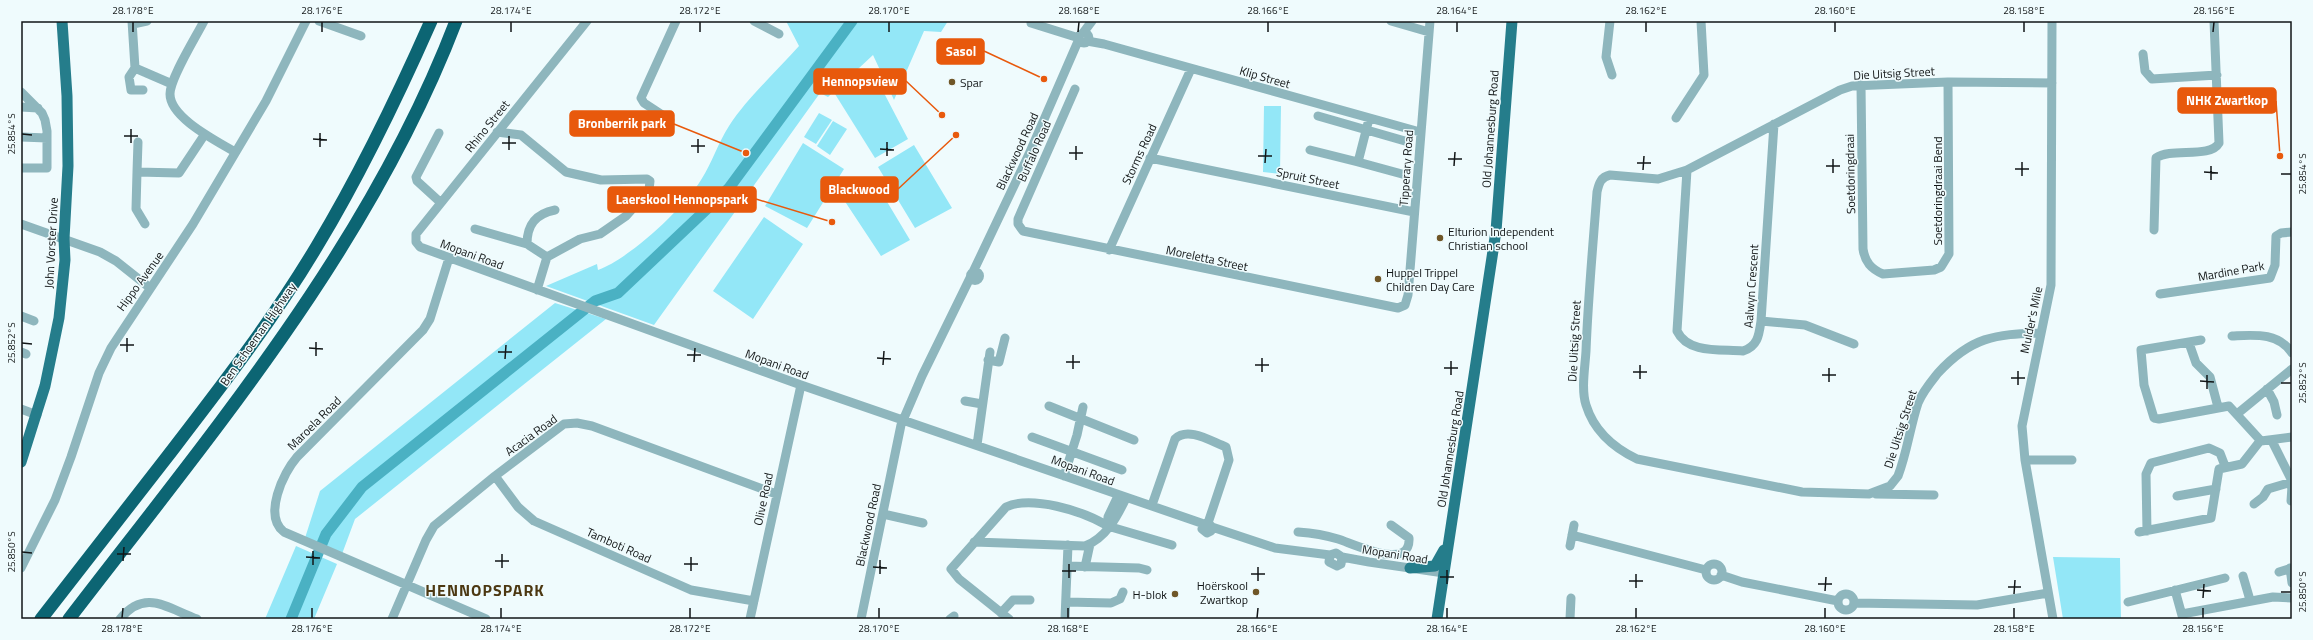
<svg xmlns="http://www.w3.org/2000/svg" width="2313" height="640" viewBox="0 0 2313 640" font-family="'Titillium Web',sans-serif">
<style>
.green{fill:#93e7f7}
.lines{fill:none;stroke-linecap:round;stroke-linejoin:round}
.river{stroke:#4ab1c3;stroke-width:11}
.minor{stroke:#8eb6bd;stroke-width:9}
.major{stroke:#257d8b;stroke-width:11}
.highway{stroke:#0c6573;stroke-width:13}
.ticks{fill:none;stroke:#121617;stroke-width:1.5}
.poi-dot{fill:#6f5627;stroke:#effbfd;stroke-width:1.5}
.labels{text-anchor:middle;dominant-baseline:central;stroke-width:3;stroke-linejoin:round;paint-order:stroke}
.street-label{font-size:12px;fill:#121617;stroke:#effbfd}
.poi-label{font-size:12px;fill:#121617;stroke:#effbfd;text-anchor:start}
.district-label{font-size:16px;font-weight:bold;letter-spacing:1px;fill:#4c3812;stroke:#effbfd}
.leader{fill:none;stroke:#e8590c;stroke-width:1.5}
.callout-dot{fill:#e8590c;stroke:#effbfd;stroke-width:1.5}
.callout{fill:#e8590c;stroke:#e8590c;stroke-width:1.5}
.callout-label{font-size:13px;text-anchor:middle;font-weight:bold;fill:#fff}
.neatline{fill:none;stroke:#121617;stroke-width:1.5}
.ticks-label{font-size:10px;text-anchor:middle;fill:#121617}
</style>
<rect width="100%" height="100%" fill="#effbfd"/>
<path class="green" d="M786 21H948L941 32 924 31 894 100 873 55 828 97 820 93 654 325 546 286 597 264 598 270C629 259 683 209 701 180 712 163 718 143 729 126 747 98 777 71 799 46Z
M873 72 908 139 875 158 835 94Z
M1264 106H1281L1280 174 1263 172Z
M819 113 832 120 816 144 804 137Z
M833 121 847 129 830 155 817 146Z
M803 143 844 169 807 228 765 206Z
M914 145 952 208 915 228 878 167Z
M874 180 910 240 881 256 844 200Z
M764 217 803 244 753 319 713 291Z
M555 303 606 319 355 519 342 554 305 538 320 491Z
M296 546 337 564 314 619H265Z
M2053 557 2120 558 2121 619H2063Z"/>
<g class="lines">
<path class="river" d="M291 619 326 534 362 487 595 301 618 293 729 188 852 21"/>
<path class="minor" d="M132 21 135 68 129 77 131 90H143
M204 21C196 37 170 78 170 94 170 118 217 141 235 152
M319 21 361 36
M587 21 416 234V242L420 247 801 385 1204 524
M754 21 779 34
M1031 21V23L1079 38
M1391 21 1429 32
M1610 21 1606 57 1612 75
M2052 21 2051 285 2022 426 2025 460 2053 619
M133 24 147 21
M1083 33 1092 21
M1079 38a5 5 0 1 1 10 0a5 5 0 1 1-10 0Z
M1087 41 1104 44 1420 132
M2143 54 2145 71 2152 79 2217 75
M135 68 172 84
M1861 85 1863 249C1865 262 1871 269 1883 274L1934 270 1941 267 1949 254 1948 82
M1075 89 1018 219V224L1023 231 1398 308 1405 305 1408 295 1430 21
M21 92 42 113 45 120 47 131V168H21
M21 107 38 108
M1318 116 1405 141
M1676 118 1704 75 1701 21
M1369 119 1358 162 1402 174
M670 120 644 103 641 98 676 21
M497 132 521 135 566 172 601 180 647 179 650 181 649 190 626 216 600 234 580 239 547 257
M439 133 416 177 417 181 440 202
M21 137 47 138
M1310 150 1358 162
M1150 158 1414 212
M1687 170 1677 331C1688 354 1721 349 1743 351 1758 346 1759 335 1761 321L1774 124
M137 172 138 142
M21 224 100 252 116 261 150 288
M145 224 136 209 137 172 179 173 205 134
M475 229 527 244 547 257 537 290
M2154 230 2156 158C2171 147 2210 159 2219 143L2214 21
M527 244C527 225 535 214 555 210
M1109 250 1191 69
M449 258 430 319 423 330 297 457C283 473 263 516 284 532L486 619
M970.5 276a4.5 4.5 0 1 1 9 0a4.5 4.5 0 1 1-9 0Z
M973 272 1029 154 1079 39
M2160 294 2270 278 2275 265 2276 236 2281 233 2292 232
M21 316 34 321
M1761 321 1805 325 1854 344
M2041 333C1995 334 1971 337 1938 373 1930 383 1923 391 1918 403 1910 427 1907 453 1898 476L1890 486 1869 494 1802 492 1637 459C1614 448 1594 431 1586 405 1581 389 1585 368 1586 351 1588 298 1593 245 1597 192 1599 183 1601 177 1610 175L1658 179 1687 170 1840 90 1852 86 1948 82 2052 83
M2232 336C2254 335 2278 332 2292 353
M2201 340 2141 350 2144 385 2154 418 2159 419 2229 406 2261 441 2292 437
M2189 343 2196 363 2210 377 2218 407
M21 352 26 354
M988 360 999 362 1005 338
M2267 389 2274 402 2277 415
M965 401 982 404
M1049 406 1134 440
M21 409 37 415
M2237 414 2292 369
M1032 437 1122 470
M2272 441 2292 481
M977 445 990 352
M2025 460H2072
M495 476 518 507 534 521 691 590 754 601
M1064 476 1077 435 1083 407
M1876 494 1934 495
M2177 496 2216 489
M2291 501 2292 486
M2254 504 2263 497 2268 489 2292 482
M1152 505 1175 439C1188 426 1212 442 1226 447L1229 460 1208 523
M883 514 923 523
M1111 527 1172 545
M1212 527 1211 531 1207 533 1202 529 1204 524 1208 523 1212 527 1275 548 1330 555
M1107 529 1108 517 1118 496
M2147 531 2146 474 2151 463 2209 448 2220 453 2225 466
M1298 532C1312 533 1325 535 1338 539 1354 544 1411 572 1409 538L1391 525
M2139 532 2211 518 2219 469 2242 464 2260 441
M1572 535 1706 570
M974 542 1085 546C1106 538 1117 517 1126 498
M1570 546 1574 525
M1342 557 1341 564 1337 566 1329 562 1330 555 1336 553 1342 557 1369 562 1444 573
M1706 572a8 8 0 1 1 16 0a8 8 0 1 1-16 0Z
M1067 566 1139 568 1147 570
M1085 567 1090 544
M21 568 55 500 71 457 99 373 111 348 193 224 266 101 306 21
M2290 568 2292 583
M2279 572 2292 568
M1721 575 1742 582 1838 601
M2243 576 2250 600
M2175 590 2183 619
M1838 602a8 8 0 1 1 16 0a8 8 0 1 1-16 0Z
M1066 602 1111 603 1120 599 1123 592
M2128 602 2225 578
M1854 603 1977 605 2048 593
M1001 613 1013 600H1030
M2182 614 2273 597 2292 598
M120 619C145 588 167 608 197 619
M392 619 426 540 434 526 495 476 564 424 577 423 592 426 776 494
M750 619 801 385
M861 619 901 425 922 376 970 278
M950 619 954 616
M1009 619 959 579 951 569 1006 507C1031 495 1083 511 1106 525
M1065 619 1068 545
M1570 619 1571 598"/>
<path class="major" d="M21 462 45 386 59 318 65 260 64 239 68 166 67 96 62 21
M1410 568 1435 566 1444 550
M1437 619 1496 231 1512 21"/>
<path class="highway" d="M41 619C83 565 125 511 167 457 220 388 273 320 317 246 361 173 397 98 431 21
M69 619C214 430 370 246 456 21"/>
</g>
<path class="ticks" d="M133 32V22M322 32V22M511 32V22M700 32V22M889 32V22M1078 32 1079 22M1268 32V22M1457 32V22M1646 32V22M1835 32V22M2024 32V22M2213 32 2214 22M22 134 32 135M124 136H138M313 139 327 140M131 143V129M502 143H516M691 146H705M320 147V133M880 149 894 150M509 150V136M698 153V139M1069 153H1083M887 156V142M1258 156H1272M1448 159H1462M1076 160V146M1265 163 1266 149M1637 163H1651M1454 166 1455 152M1826 166H1840M2015 169H2029M1643 170 1644 156M2204 172 2218 173M1833 173V159M2281 174H2291M2022 176V162M2211 180V166M22 343 32 344M120 345H134M309 348 323 349M127 352V338M498 352H512M687 355H701M316 356V342M877 358 891 359M505 359 506 345M694 362 695 348M1066 362H1080M883 365 884 351M1255 365H1269M1444 368H1458M1073 369V355M1262 372V358M1633 372H1647M1451 375V361M1822 375H1836M2011 378H2025M1640 379V365M2200 381 2214 382M1829 382V368M2281 383H2291M2018 385V371M2207 389V375M22 552 32 553M117 554H131M306 557 320 558M123 561 124 547M495 561H509M684 564H698M313 565V551M873 567 887 568M502 568V554M691 571V557M1062 571H1076M880 574V560M1251 574H1265M1440 577H1454M1069 578V564M1258 581V567M1629 581H1643M1447 584V570M1818 584H1832M2008 587H2021M1636 588V574M2197 590 2211 591M1825 591 1826 577M2281 592H2291M2014 594 2015 580M2203 598 2204 584M122 618 123 608M312 618V608M501 618V608M690 618V608M879 618V608M1068 618V608M1257 618 1258 608M1447 618V608M1636 618V608M1825 618V608M2014 618V608M2203 618V608"/>
<g class="poi-dot">
<circle cx="952" cy="82" r="4"/>
<circle cx="1440" cy="238" r="4"/>
<circle cx="1378" cy="279" r="4"/>
<circle cx="1256" cy="592" r="4"/>
<circle cx="1175" cy="594" r="4"/>
</g>
<g class="labels">
<g class="street-label">
<text transform="translate(1894 73) rotate(-3)">Die Uitsig Street</text>
<text transform="translate(1265 77) rotate(16)">Klip Street</text>
<text transform="translate(487 126) rotate(-51)">Rhino Street</text>
<text transform="translate(1490 129) rotate(-86)">Old Johannesburg Road</text>
<text transform="translate(1017 151) rotate(-65)">Blackwood Road</text>
<text transform="translate(1034 151) rotate(-66)">Buffalo Road</text>
<text transform="translate(1139 154) rotate(-65)">Storms Road</text>
<text transform="translate(1406 168) rotate(-86)">Tipperary Road</text>
<text transform="translate(1850 174) rotate(-91)">Soetdoringdraai</text>
<text transform="translate(1308 178) rotate(12)">Spruit Street</text>
<text transform="translate(1937 191) rotate(-90)">Soetdoringdraai Bend</text>
<text transform="translate(51 243) rotate(-87)">John Vorster Drive</text>
<text transform="translate(472 254) rotate(20)">Mopani Road</text>
<text transform="translate(1207 258) rotate(12)">Moreletta Street</text>
<text transform="translate(2231 271) rotate(-10)">Mardine Park</text>
<text transform="translate(140 281) rotate(-54)">Hippo Avenue</text>
<text transform="translate(1751 286) rotate(-86)">Aalwyn Crescent</text>
<text transform="translate(2031 320) rotate(-78)">Mulder's Mile</text>
<text transform="translate(258 334) rotate(-55)">Ben Schoeman Highway</text>
<text transform="translate(1574 341) rotate(-87)">Die Uitsig Street</text>
<text transform="translate(777 364) rotate(20)">Mopani Road</text>
<text transform="translate(314 423) rotate(-45)">Maroela Road</text>
<text transform="translate(1900 429) rotate(-72)">Die Uitsig Street</text>
<text transform="translate(531 435) rotate(-36)">Acacia Road</text>
<text transform="translate(1450 449) rotate(-81)">Old Johannesburg Road</text>
<text transform="translate(1083 470) rotate(20)">Mopani Road</text>
<text transform="translate(763 499) rotate(-78)">Olive Road</text>
<text transform="translate(868 525) rotate(-78)">Blackwood Road</text>
<text transform="translate(619 545) rotate(24)">Tamboti Road</text>
<text transform="translate(1395 554) rotate(9)">Mopani Road</text>
</g>
<g class="poi-label">
<text x="960" y="82">Spar</text>
<text x="1448" y="231">Elturion Independent<tspan x="1448" dy="14">Christian school</tspan></text>
<text x="1386" y="272">Huppel Trippel<tspan x="1386" dy="14">Children Day Care</tspan></text>
<text x="1248" y="585" text-anchor="end">Hoërskool<tspan x="1248" dy="14">Zwartkop</tspan></text>
<text x="1167" y="594" text-anchor="end">H-blok</text>
</g>
<g class="district-label">
<text x="485" y="590">HENNOPSPARK</text>
</g>
</g>
<path class="leader" d="M1044 79L984 51M942 115L906 81M2280 156L2276 101M746 153L674 124M956 135L898 189M832 222L756 199"/>
<g class="callout-dot">
<circle cx="1044" cy="79" r="4"/>
<circle cx="942" cy="115" r="4"/>
<circle cx="2280" cy="156" r="4"/>
<circle cx="746" cy="153" r="4"/>
<circle cx="956" cy="135" r="4"/>
<circle cx="832" cy="222" r="4"/>
</g>
<g class="callout">
<rect x="937" y="39" width="47" height="25" rx="4"/>
<rect x="814" y="69" width="92" height="25" rx="4"/>
<rect x="2178" y="88" width="98" height="25" rx="4"/>
<rect x="570" y="111" width="104" height="25" rx="4"/>
<rect x="821" y="177" width="77" height="25" rx="4"/>
<rect x="608" y="187" width="148" height="25" rx="4"/>
</g>
<g class="callout-label">
<text x="961" y="56">Sasol</text>
<text x="860" y="86">Hennopsview</text>
<text x="2227" y="105">NHK Zwartkop</text>
<text x="622" y="128">Bronberrik park</text>
<text x="859" y="194">Blackwood</text>
<text x="682" y="204">Laerskool Hennopspark</text>
</g>
<rect width="2313" height="640" fill="none" stroke="#effbfd" stroke-width="44"/>
<rect x="22" y="22" width="2269" height="596" class="neatline"/>
<g class="ticks-label">
<text x="133" y="14">28.178°E</text>
<text x="322" y="14">28.176°E</text>
<text x="511" y="14">28.174°E</text>
<text x="700" y="14">28.172°E</text>
<text x="889" y="14">28.170°E</text>
<text x="1079" y="14">28.168°E</text>
<text x="1268" y="14">28.166°E</text>
<text x="1457" y="14">28.164°E</text>
<text x="1646" y="14">28.162°E</text>
<text x="1835" y="14">28.160°E</text>
<text x="2024" y="14">28.158°E</text>
<text x="2214" y="14">28.156°E</text>
<text transform="translate(11 134) rotate(-90)" y="4">25.854°S</text>
<text transform="translate(2302 174) rotate(-90)" y="4">25.854°S</text>
<text transform="translate(11 343) rotate(-90)" y="4">25.852°S</text>
<text transform="translate(2302 383) rotate(-90)" y="4">25.852°S</text>
<text transform="translate(11 552) rotate(-90)" y="4">25.850°S</text>
<text transform="translate(2302 592) rotate(-90)" y="4">25.850°S</text>
<text x="122" y="632">28.178°E</text>
<text x="312" y="632">28.176°E</text>
<text x="501" y="632">28.174°E</text>
<text x="690" y="632">28.172°E</text>
<text x="879" y="632">28.170°E</text>
<text x="1068" y="632">28.168°E</text>
<text x="1257" y="632">28.166°E</text>
<text x="1447" y="632">28.164°E</text>
<text x="1636" y="632">28.162°E</text>
<text x="1825" y="632">28.160°E</text>
<text x="2014" y="632">28.158°E</text>
<text x="2203" y="632">28.156°E</text>
</g>
</svg>
